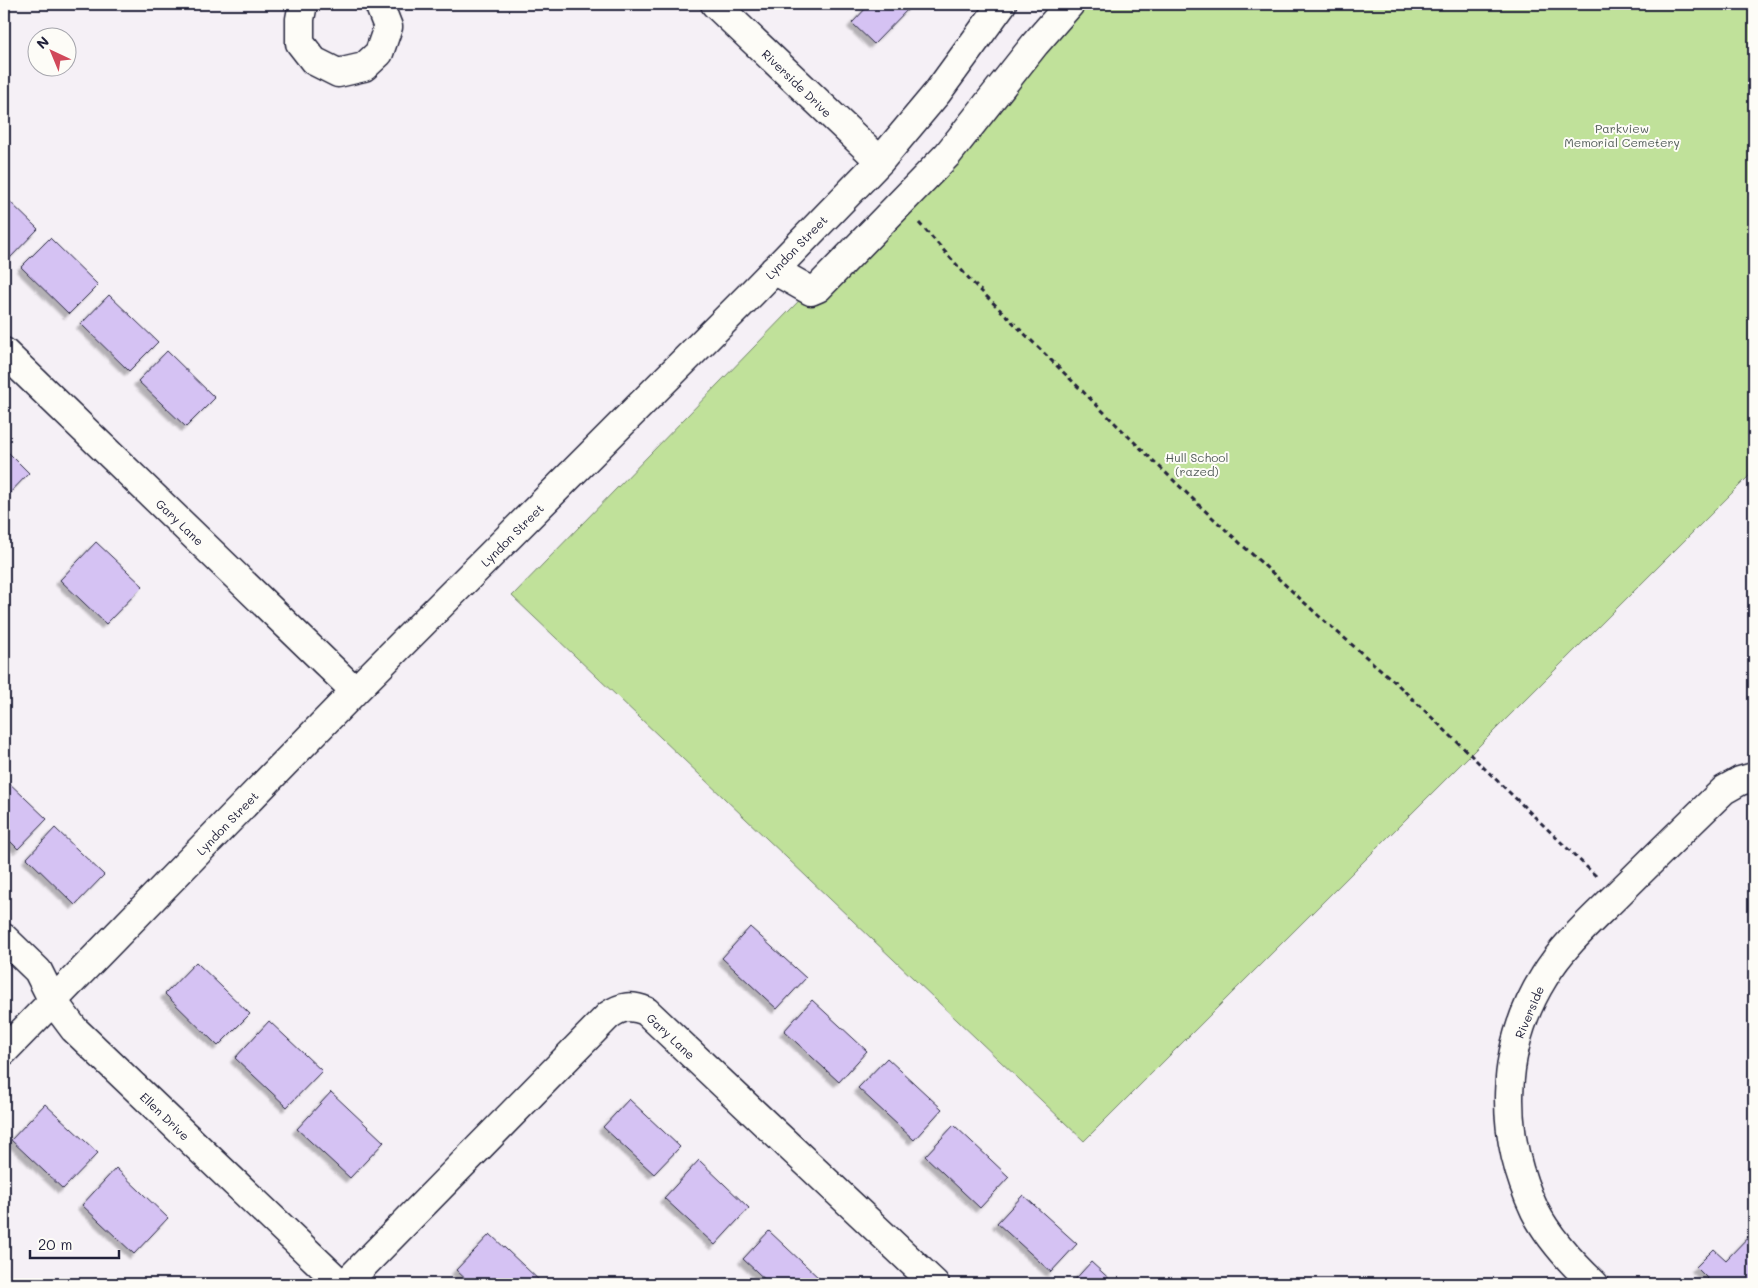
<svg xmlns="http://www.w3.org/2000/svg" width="1758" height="1288" viewBox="0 0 1758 1288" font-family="Mali,sans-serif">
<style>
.green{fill:#c0e19a;stroke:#71826a}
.building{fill:#d5c2f3;stroke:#22223b;filter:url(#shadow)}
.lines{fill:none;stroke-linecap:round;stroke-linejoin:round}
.minor-casing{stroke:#22223b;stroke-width:31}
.path{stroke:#22223b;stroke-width:3;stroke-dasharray:5 4;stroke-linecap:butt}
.minor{stroke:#fdfcf7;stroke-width:28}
.labels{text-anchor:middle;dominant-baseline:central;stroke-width:4;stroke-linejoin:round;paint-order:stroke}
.street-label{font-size:12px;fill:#22223b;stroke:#fdfcf7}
.park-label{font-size:12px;fill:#515b58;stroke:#fdfcf7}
</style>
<defs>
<filter id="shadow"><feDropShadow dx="-4.5" dy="4.5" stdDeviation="1" flood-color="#0004"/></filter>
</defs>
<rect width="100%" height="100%" fill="#f5f0f6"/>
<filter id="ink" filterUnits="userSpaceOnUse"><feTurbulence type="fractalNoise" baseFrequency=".02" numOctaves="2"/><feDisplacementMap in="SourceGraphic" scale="10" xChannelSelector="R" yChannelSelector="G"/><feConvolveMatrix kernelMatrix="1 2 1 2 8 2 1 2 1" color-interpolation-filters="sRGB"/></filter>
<g filter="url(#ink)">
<path class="green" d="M1053 4H1754V471L1084 1141 512 596 929 167Z"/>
<path class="building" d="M867 4H913L874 44 852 23 869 5Z
M4 196 38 229 9 259 4 253Z
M50 238 98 285 69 314 21 267Z
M109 295 158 342 129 371 81 324Z
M167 351 215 398 186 427 138 381Z
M4 448 29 473 4 499Z
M96 542 143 586 106 624 60 580Z
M4 778 47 819 18 849 4 835Z
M55 828 104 875 75 905 27 858Z
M750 927 806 978 777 1009 722 958Z
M196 962 250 1014 218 1046 165 994Z
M812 1000 867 1051 839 1082 784 1031Z
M269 1021 322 1071 287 1107 235 1058Z
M887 1058 942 1109 914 1140 858 1088Z
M331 1092 384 1142 350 1178 297 1129Z
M629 1099 680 1147 654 1174 603 1127Z
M45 1104 98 1153 63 1189 11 1140Z
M954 1125 1009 1177 980 1208 925 1156Z
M699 1160 749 1208 715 1245 664 1198Z
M116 1168 168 1218 134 1254 82 1205Z
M1023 1195 1077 1244 1051 1272 997 1223Z
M769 1231 820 1279 816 1284H770L743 1259Z
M1754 1231V1284H1711L1707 1281 1709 1280 1696 1267 1714 1249 1726 1260Z
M490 1234 541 1282 539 1284H471L456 1270Z
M1091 1262 1115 1284H1071Z"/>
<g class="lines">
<g class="minor-casing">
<path id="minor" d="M303 4 300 19V43L314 61 338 73 364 67 379 53 388 27 379 4
M715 4 880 161
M774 270 811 291 818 288 948 154 1035 44 1070 4
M4 352 355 691
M4 938 38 971 53 1001 74 1029 341 1284
M4 1051 355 691 753 292 880 161 937 93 1002 4
M345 1284 609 1015C622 1006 632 1005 646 1011L935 1284
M1594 1284C1573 1264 1548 1237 1535 1211 1499 1135 1499 1049 1544 977 1563 945 1593 919 1619 893 1654 858 1689 824 1724 790L1740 781 1754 777"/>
</g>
<path class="path" d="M919 223 974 284 1129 437 1201 507 1320 617 1395 682 1596 876"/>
<use href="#minor" class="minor"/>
</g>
</g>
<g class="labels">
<g class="street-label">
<text transform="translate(797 83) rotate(44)">Riverside Drive</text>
<text transform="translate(796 247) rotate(-46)">Lyndon Street</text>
<text transform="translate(180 522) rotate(44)">Gary Lane</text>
<text transform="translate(512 535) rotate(-45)">Lyndon Street</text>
<text transform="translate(227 823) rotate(-46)">Lyndon Street</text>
<text transform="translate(1529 1012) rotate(-67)">Riverside</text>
<text transform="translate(671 1036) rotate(43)">Gary Lane</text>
<text transform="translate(165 1116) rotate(44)">Ellen Drive</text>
</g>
<g class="park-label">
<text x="1622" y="128">Parkview<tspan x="1622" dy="14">Memorial Cemetery</tspan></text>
<text x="1197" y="457">Hull School<tspan x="1197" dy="14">(razed)</tspan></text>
</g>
</g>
<rect width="1758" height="1288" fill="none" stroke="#fdfcf7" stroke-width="20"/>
<rect x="10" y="10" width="1738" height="1268" fill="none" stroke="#22223b" stroke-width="2" filter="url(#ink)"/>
<g transform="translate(52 52) rotate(316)"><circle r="24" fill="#fdfcf7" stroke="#a5a5ac"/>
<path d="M0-4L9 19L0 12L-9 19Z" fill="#d1495b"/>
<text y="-8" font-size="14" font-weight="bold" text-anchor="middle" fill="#22223b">N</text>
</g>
<path d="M30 1250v8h89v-8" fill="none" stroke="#22223b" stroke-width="2.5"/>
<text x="38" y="1250" font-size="15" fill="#22223b" stroke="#fdfcf7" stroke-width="4" paint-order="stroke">20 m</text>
</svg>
